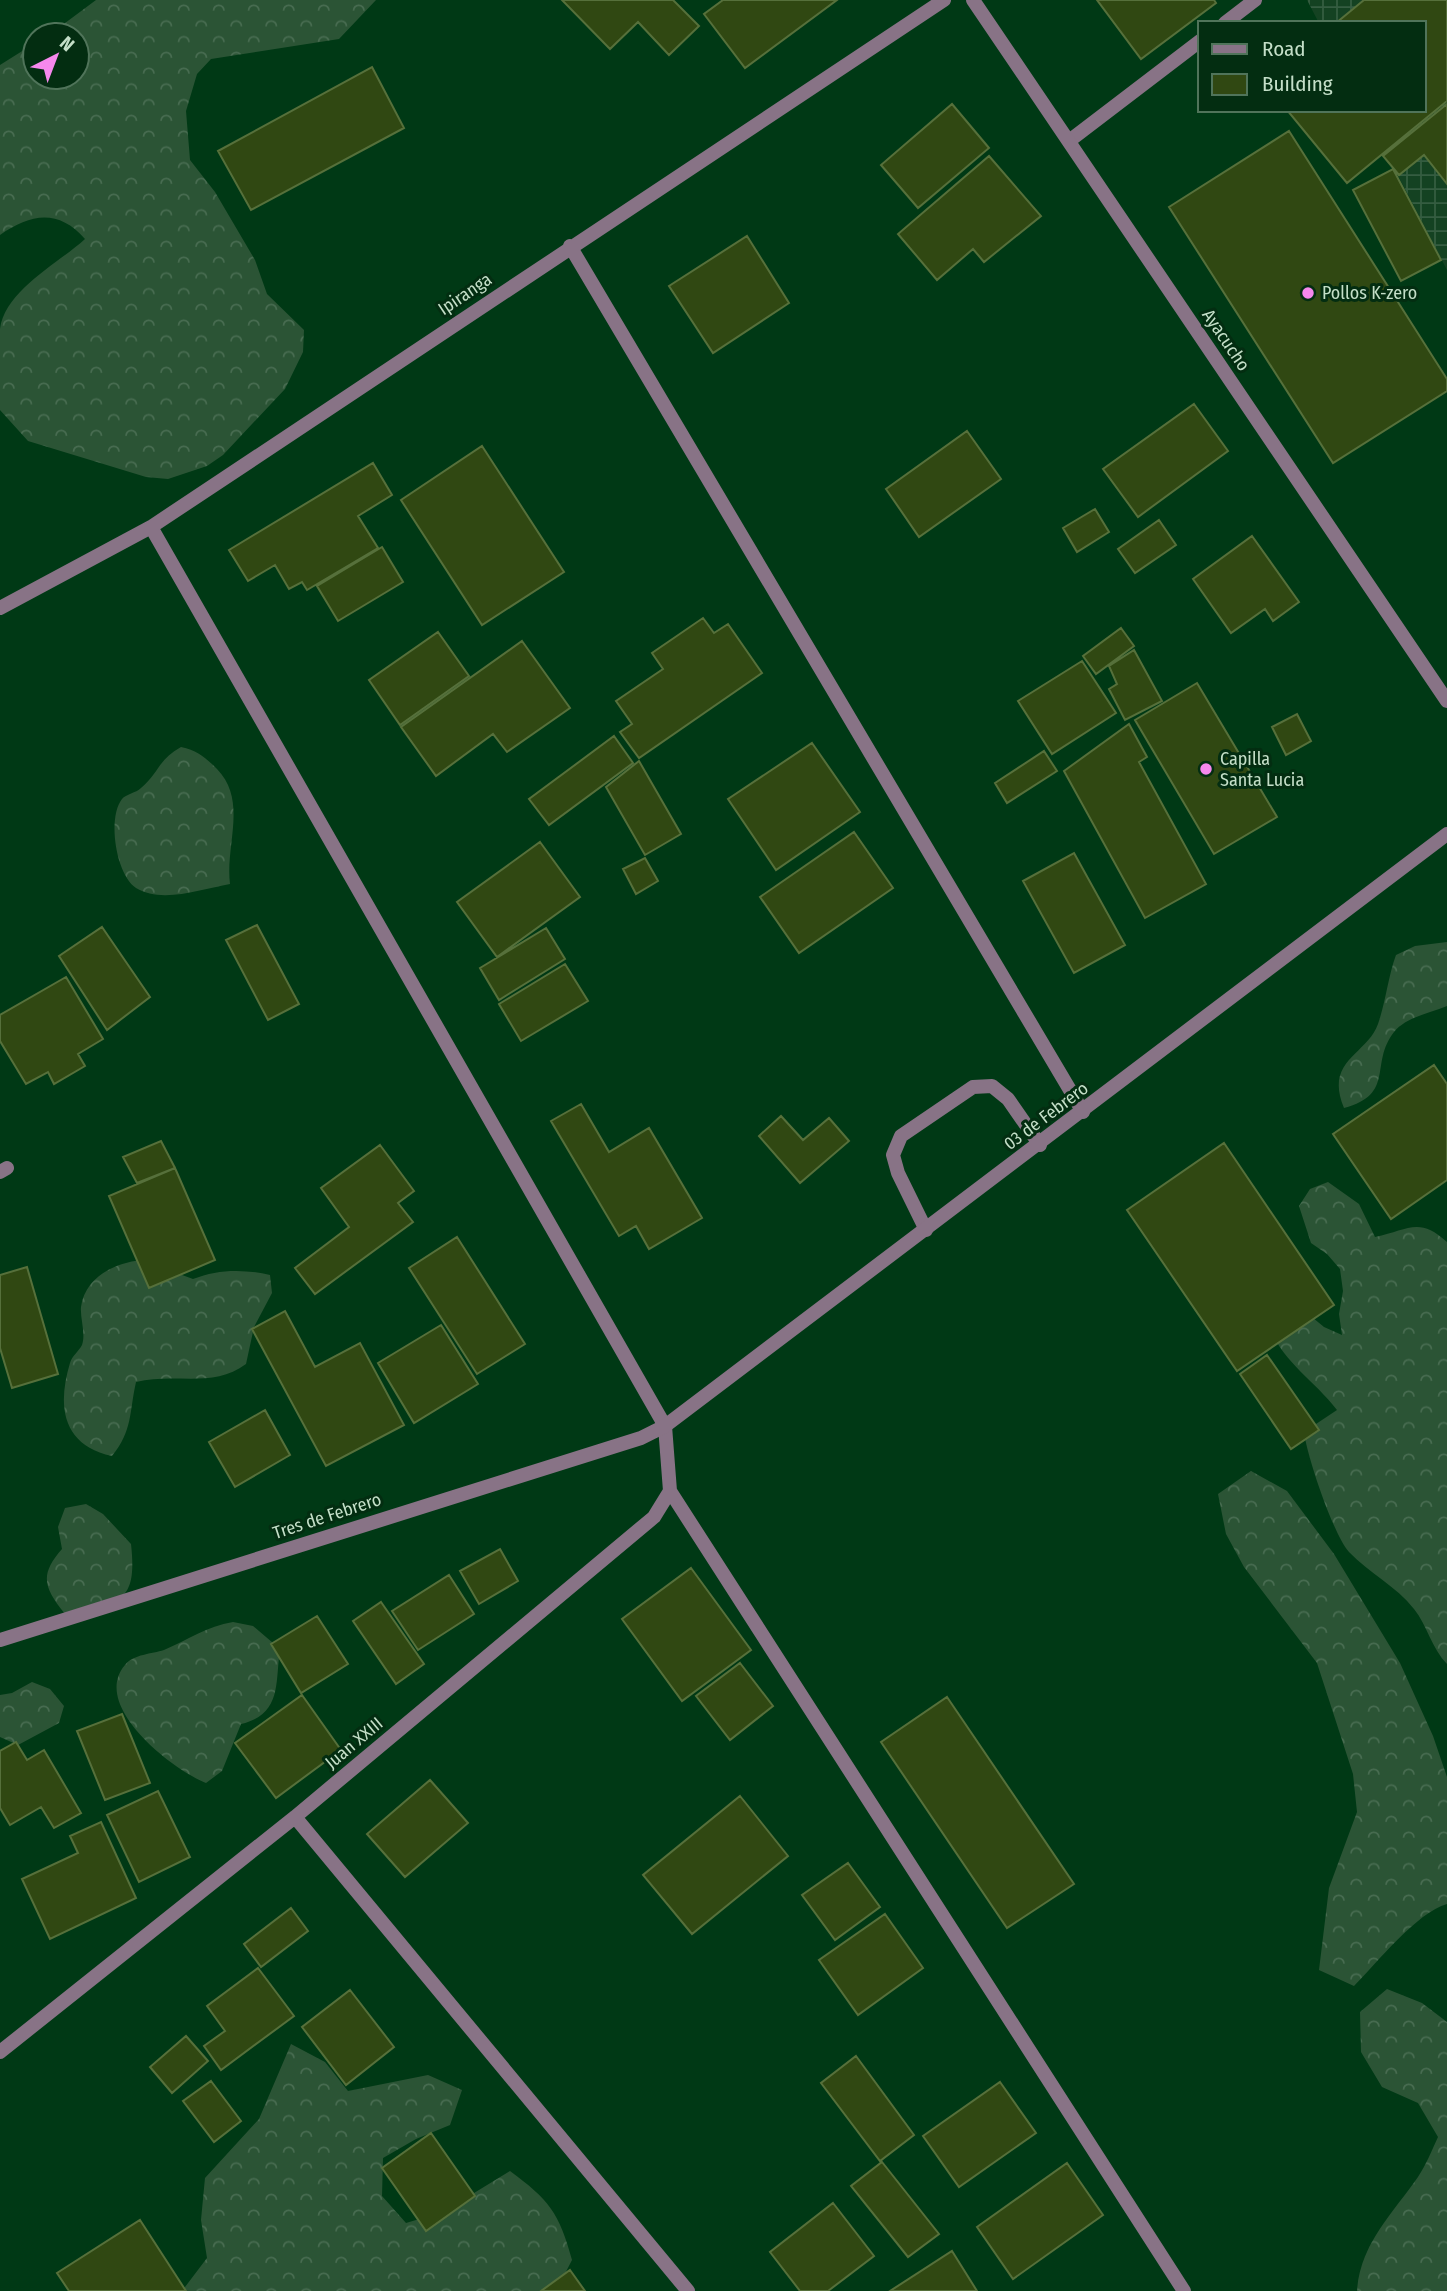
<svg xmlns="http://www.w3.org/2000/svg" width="1447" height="2291" viewBox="0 0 1447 2291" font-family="'Fira Sans Condensed',sans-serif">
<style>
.industrial{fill:url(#industrial-grid)}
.forest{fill:url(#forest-crowns)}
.building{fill:#304812;stroke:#56703b;stroke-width:2}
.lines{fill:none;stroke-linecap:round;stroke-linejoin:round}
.service{stroke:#887386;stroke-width:14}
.minor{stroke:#887386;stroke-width:14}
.tertiary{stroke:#887386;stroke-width:14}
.poi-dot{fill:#f688ed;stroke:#032d11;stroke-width:2.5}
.labels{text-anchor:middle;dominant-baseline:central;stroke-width:6;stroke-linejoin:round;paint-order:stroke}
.poi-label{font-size:18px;fill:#c4dfc8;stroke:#032d11;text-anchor:start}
.street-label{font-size:18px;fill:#c4dfc8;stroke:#032d11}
</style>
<defs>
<pattern id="industrial-grid" width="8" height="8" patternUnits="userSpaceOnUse" patternTransform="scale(1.75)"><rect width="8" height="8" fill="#144222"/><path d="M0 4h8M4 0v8" fill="none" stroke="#355d41"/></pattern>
<pattern id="forest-crowns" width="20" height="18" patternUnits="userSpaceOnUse" patternTransform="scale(1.75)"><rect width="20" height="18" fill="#2b5435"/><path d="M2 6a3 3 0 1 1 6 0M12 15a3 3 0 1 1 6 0" fill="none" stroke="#486c51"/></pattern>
</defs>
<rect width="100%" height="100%" fill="#003915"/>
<path class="industrial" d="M1307 0H1447V270L1364 110H1424V23H1319Z"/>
<path class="forest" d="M96 0H376L339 39 211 59 197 74 186 111 190 160 215 192 255 260 267 294 304 330 303 352 285 389 223 455 207 466 168 479 146 477 28 441 0 410C0 384 0 355 0 329 5 290 59 263 85 239 59 209 31 213 0 235V65L35 43V77H77V35H49Z
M181 747C198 751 205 757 217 769 248 801 225 845 230 884 201 889 162 904 136 888 116 875 107 818 122 799 126 794 136 793 141 788 159 773 157 761 181 747Z
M1447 942V1006C1430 1013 1406 1017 1394 1032 1369 1064 1396 1094 1344 1108 1324 1060 1367 1055 1378 1024 1386 1001 1388 977 1396 955L1415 946Z
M1328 1182 1359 1204 1375 1237C1408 1230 1419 1216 1447 1242V1664C1432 1649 1427 1625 1414 1609 1396 1586 1369 1573 1349 1552 1333 1534 1307 1456 1304 1432L1337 1410C1314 1380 1285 1364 1270 1329L1296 1304 1324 1327 1342 1335 1339 1314 1343 1291 1340 1269 1327 1254 1311 1243 1299 1206 1310 1189Z
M141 1260 193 1279C218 1269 244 1269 270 1275L272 1293 254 1327 246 1364C213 1389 174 1372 136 1382 129 1413 133 1430 112 1456 62 1445 57 1406 70 1363 72 1356 79 1351 82 1345 86 1334 80 1318 81 1307 85 1277 115 1263 141 1260Z
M1251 1471 1287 1491 1334 1554 1400 1663 1433 1736 1447 1777V1904C1417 1912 1376 1964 1354 1986L1319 1970 1329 1888 1357 1812 1353 1774 1317 1663 1244 1567 1226 1534 1218 1494Z
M86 1504 103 1514 131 1544C138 1607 117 1601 65 1614 44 1588 39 1575 62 1549L58 1527 65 1508Z
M233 1622 253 1626 280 1649C275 1684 282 1714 241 1724L222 1771 206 1783C173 1770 90 1706 125 1665 134 1654 152 1654 164 1650 188 1640 207 1626 233 1622Z
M32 1682 50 1689 64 1706 59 1723 18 1745 0 1737V1695L12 1693Z
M1387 1989 1422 2003 1447 2022V2291H1357C1360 2244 1393 2213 1418 2177 1426 2165 1432 2150 1438 2137L1418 2103 1382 2087 1361 2052 1360 2012Z
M291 2044 325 2062 348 2091 428 2075 462 2090 450 2125 416 2139 383 2158 382 2196 406 2223 443 2212 510 2171C549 2200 559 2212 572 2260L556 2291H182L207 2258 201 2220 205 2178 259 2119Z"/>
<path class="building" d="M562 0H673L699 26 669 55 638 22 610 49Z
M723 0H837L745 68 704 14Z
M1097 0H1214L1216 3 1141 59Z
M1364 0H1447V101L1347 183 1287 110H1424V23H1336Z
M372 67 404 128 251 210 218 151Z
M952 104 989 148 918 208 881 165Z
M1447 104V184L1424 155 1399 175 1383 156Z
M1289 131 1447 379V391L1333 463 1169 207Z
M989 156 1041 216 984 262 973 249 937 280 898 234Z
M1393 169 1441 260 1401 281 1353 190Z
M747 236 789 303 713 353 669 286Z
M1194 404 1228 451 1138 517 1103 469Z
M967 431 1001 479 919 537 886 489Z
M482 446 564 572 482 625 401 500Z
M373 463 392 495 358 516 378 548 307 590 302 582 289 589 275 565 248 581 229 550Z
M1095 509 1109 532 1077 552 1063 528Z
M1159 520 1176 545 1135 573 1118 549Z
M1252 536 1299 602 1273 621 1265 609 1231 633 1193 579Z
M382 547 403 582 338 621 317 586Z
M703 618 714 633 728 624 762 673 639 758 620 732 632 724 616 701 663 669 652 653Z
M1121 628 1134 646 1096 674 1083 656Z
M438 632 469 676 400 725 369 680Z
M522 641 570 708 507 752 493 734 436 776 401 727Z
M1134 650 1162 701 1125 720 1109 689 1117 684 1109 666Z
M1082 661 1116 713 1052 754 1018 701Z
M1197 683 1277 817 1214 854 1135 720Z
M1297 714 1311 741 1286 755 1272 727Z
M1129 724 1147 757 1139 762 1206 884 1145 918 1064 771Z
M614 736 633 763 549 825 529 799Z
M812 743 860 812 776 870 728 799Z
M1044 751 1057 771 1007 803 995 783Z
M639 761 681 834 645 855 606 787Z
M854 832 893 888 799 953 760 897Z
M540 842 580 897 497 957 457 902Z
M1074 853 1125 945 1074 973 1023 881Z
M645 858 658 881 636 894 623 869Z
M257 925 299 1004 268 1020 226 940Z
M102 927 150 997 107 1030 59 956Z
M546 928 565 959 499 1000 480 968Z
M565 964 588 1001 521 1041 499 1004Z
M66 977 103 1039 78 1054 85 1066 54 1084 48 1072 26 1084 0 1041V1015Z
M1434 1065 1447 1084V1180L1391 1219 1333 1134Z
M581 1104 609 1152 649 1128 702 1218 649 1249 636 1226 619 1236 551 1121Z
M781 1116 803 1140 829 1118 849 1141 800 1183 759 1136Z
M161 1141 175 1168 137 1183 123 1157Z
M1224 1143 1334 1305 1237 1371 1127 1210Z
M380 1145 414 1191 398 1203 413 1222 315 1294 295 1268 349 1227 321 1188Z
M175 1168 215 1260 149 1288 109 1196Z
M457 1237 525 1344 477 1374 409 1268Z
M27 1267 58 1374 12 1388 0 1348V1275Z
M285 1311 315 1367 360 1343 404 1425 326 1466 252 1329Z
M441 1325 478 1384 414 1423 378 1363Z
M1267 1355 1319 1430 1291 1449 1240 1374Z
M265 1410 290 1455 235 1487 209 1442Z
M500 1549 518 1581 479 1604 460 1571Z
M691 1568 751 1650 682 1701 622 1619Z
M449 1575 474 1614 418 1650 392 1611Z
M381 1602 424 1664 396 1684 353 1621Z
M317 1616 348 1664 301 1693 271 1644Z
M740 1663 773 1706 730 1740 696 1696Z
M302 1695 341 1750 276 1798 235 1743Z
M947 1697 1074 1884 1007 1928 881 1742Z
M122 1714 150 1783 105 1800 77 1731Z
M16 1742 27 1760 44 1750 81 1813 54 1828 41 1807 10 1825 0 1808V1751Z
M430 1780 468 1823 405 1877 367 1834Z
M158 1791 190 1857 139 1882 107 1815Z
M740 1796 788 1856 692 1934 643 1875Z
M101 1822 136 1898 50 1939 22 1879 78 1853 70 1836Z
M848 1863 880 1907 835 1940 802 1895Z
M291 1908 308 1931 261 1967 244 1944Z
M885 1914 923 1968 858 2015 819 1960Z
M258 1968 294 2016 221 2070 204 2046 225 2031 207 2006Z
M350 1990 394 2047 346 2085 302 2027Z
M186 2036 208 2061 172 2093 150 2067Z
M856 2056 914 2135 880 2161 821 2083Z
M211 2081 241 2121 214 2142 183 2101Z
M1000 2082 1036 2133 959 2187 923 2136Z
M431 2133 475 2196 426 2231 382 2168Z
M882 2162 939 2234 908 2257 851 2186Z
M1067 2163 1103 2215 1013 2279 977 2227Z
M833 2203 874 2256 828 2291H800L770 2252Z
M140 2220 186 2291H69L57 2273Z
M952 2251 977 2291H890Z
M570 2270 585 2291H541Z"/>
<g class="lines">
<path class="service" d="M1225 23 1255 0
M1069 141 1200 41
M926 1230 898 1173 893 1155 901 1136 973 1087 992 1086 1008 1099 1040 1145"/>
<path class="minor" d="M973 0 1447 701
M570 246 1083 1112
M0 608 151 527 944 0
M0 1172 7 1168
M670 1491 1184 2291
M295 1817 688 2291
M0 2052 295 1817 654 1517 670 1491 665 1426 151 527"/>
<path class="tertiary" d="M0 1640 641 1438 665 1426 1447 834"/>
</g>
<g class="poi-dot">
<circle cx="1308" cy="293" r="7"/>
<circle cx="1206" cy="769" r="7"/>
</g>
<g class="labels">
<g class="poi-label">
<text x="1322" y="293">Pollos K-zero</text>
<text x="1220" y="759">Capilla<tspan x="1220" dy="21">Santa Lucia</tspan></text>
</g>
<g class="street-label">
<text transform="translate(465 294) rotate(-34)">Ipiranga</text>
<text transform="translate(1226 340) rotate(56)">Ayacucho</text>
<text transform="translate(1046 1116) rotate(-37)">03 de Febrero</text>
<text transform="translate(327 1516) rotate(-18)">Tres de Febrero</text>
<text transform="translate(354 1743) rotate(-40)">Juan XXIII</text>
</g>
</g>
<rect x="1198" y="21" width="228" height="91" fill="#032d11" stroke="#50745a" stroke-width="2"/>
<rect x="1212" y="44" width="35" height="10" fill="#887386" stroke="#50745a" stroke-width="2"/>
<text x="1262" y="56" font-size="21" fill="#c4dfc8">Road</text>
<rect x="1212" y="74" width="35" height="21" fill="#304812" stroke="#50745a" stroke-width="2"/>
<text x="1262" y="91" font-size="21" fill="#c4dfc8">Building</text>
<g transform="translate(56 56) rotate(42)"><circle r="33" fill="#032d11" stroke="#50745a" stroke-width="2"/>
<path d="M0-5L12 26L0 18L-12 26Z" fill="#f688ed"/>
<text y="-10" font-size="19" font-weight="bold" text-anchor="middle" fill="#c4dfc8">N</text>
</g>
</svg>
